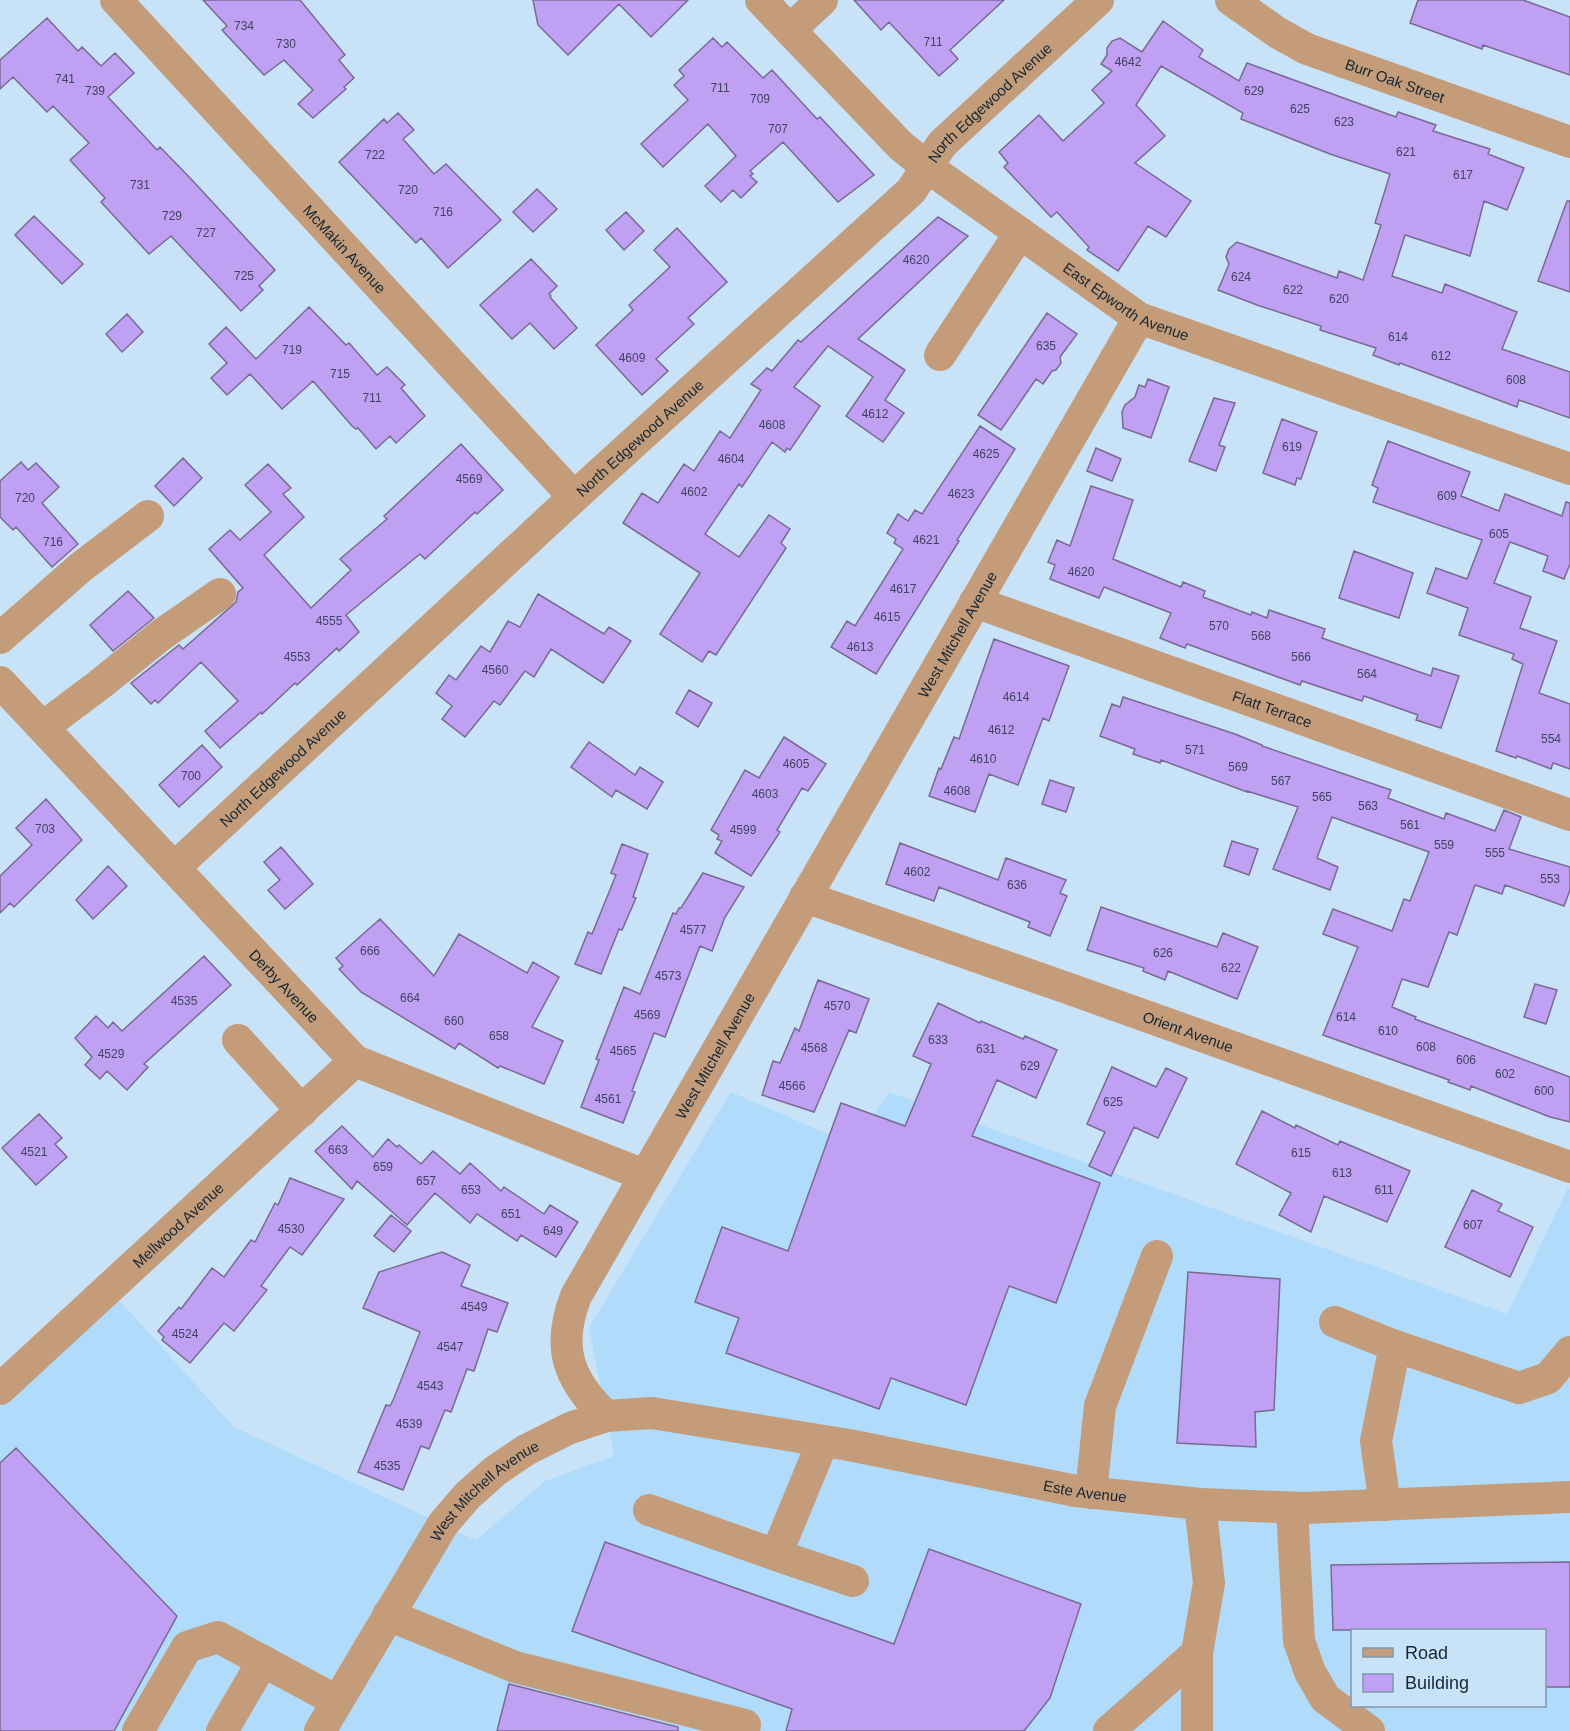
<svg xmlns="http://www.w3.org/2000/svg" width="1570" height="1731" viewBox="0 0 1570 1731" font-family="Arial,sans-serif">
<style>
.built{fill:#b1dbfb;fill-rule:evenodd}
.building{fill:#c0a0f3;stroke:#796993;stroke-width:1.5}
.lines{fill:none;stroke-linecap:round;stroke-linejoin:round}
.minor{stroke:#c49c7a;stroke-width:32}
.labels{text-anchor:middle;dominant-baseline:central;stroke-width:5;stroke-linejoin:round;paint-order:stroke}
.number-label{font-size:12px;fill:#3f4463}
.street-label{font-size:15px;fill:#142633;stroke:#c8e3f8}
</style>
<rect width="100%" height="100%" fill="#c8e3f8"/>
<path class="built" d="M731 1092 853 1145 889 1092 1507 1314 1568 1188 1570 1189V1731H0V1389L56 1338 120 1301 234 1427 476 1540 545 1481 614 1456 589 1328ZM1352 1630H1544V1706H1352Z"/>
<path class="building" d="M203 0H300L345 55 339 60 354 78 344 87 346 89 313 118 298 104 313 90 284 60 264 75 222 30 227 26Z
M533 0H688L651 37 619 4 568 55 538 25Z
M854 0H1004L950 50 958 59 939 76 889 22 881 30Z
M1418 0H1523L1570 17V75L1483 45 1482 49 1410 23Z
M47 18 78 51 82 47 101 66 115 53 134 73 108 97 157 150 160 147 192 180 275 270 259 286 263 290 241 311 171 236 149 254 101 202 105 198 70 160 89 143 53 106 47 112 13 77 0 89V60Z
M1163 21 1203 50 1199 57 1239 81 1247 63 1396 117 1398 112 1436 125 1433 131 1490 149 1488 154 1524 168 1507 210 1484 201 1470 256 1405 235 1392 276 1442 293 1445 284 1517 312 1502 349 1570 372V418L1519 400 1517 407 1400 363 1399 365 1373 355 1376 348 1320 330 1321 326 1257 305 1218 290 1229 264 1226 257 1229 249 1237 242 1337 278 1339 271 1363 280 1381 225 1375 223 1390 174 1330 154 1241 119 1243 113 1161 66 1136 105 1165 136 1135 163 1191 201 1166 237 1148 226 1118 271 1087 250 1089 247 1057 212 1051 217 1004 167 1008 163 999 152 1039 115 1063 141 1104 103 1092 90 1112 71 1101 64 1107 55V48L1112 41 1120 38 1142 52Z
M713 38 722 47 727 42 763 78 772 70 817 119 820 117 874 175 838 202 783 142 750 171 753 174 750 176 757 182 741 198 733 190 721 202 705 186 736 156 708 124 663 167 641 144 688 100 674 85 684 76 679 70Z
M398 113 414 130 403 139 434 174 446 164 501 220 448 268 421 238 416 243 339 162 384 119 387 123Z
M537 189 557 209 533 232 513 212Z
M1567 201H1570V292L1538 281Z
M626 212 644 231 624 250 606 230Z
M34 216 83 264 62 284 15 235Z
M938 217 968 236 858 339 905 370 885 400 904 413 883 442 846 416 873 377 828 346 794 387 820 406 790 450 787 448 785 452 772 442 742 487 739 484 705 534 739 557 769 515 790 529 781 543 786 548 716 655 709 651 702 662 660 634 700 573 623 523 642 493 658 503 684 464 694 471 720 431 730 438 761 390 751 384 767 368 772 371 798 340 801 342Z
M677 228 727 282 688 318 694 324 656 359 668 371 642 395 596 345 633 310 629 305 670 267 654 250Z
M531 259 557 286 549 294 551 296 550 297 577 328 554 349 530 323 512 339 480 305Z
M309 307 346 345 349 343 377 375 387 367 405 385 401 388 425 416 396 443 390 436 376 449 358 428 356 429 352 426 313 381 282 409 250 374 227 395 211 378 227 363 209 344 226 327 256 359Z
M1047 313 1077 334 1060 357 1061 363 1056 370 1052 371 1043 384 1036 379 1001 430 978 415Z
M127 314 143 332 122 352 106 334Z
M1148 379 1169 387 1151 438 1123 428 1122 412 1125 405 1135 397 1139 385 1145 387Z
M1214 398 1235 403 1219 445 1225 447 1216 471 1189 461Z
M1282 419 1317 432 1301 479 1297 478 1295 485 1263 473Z
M980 426 1015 449 957 540 959 541 876 674 831 647 847 621 855 626 903 549 894 543 896 539 887 533 898 514 908 521 915 510 922 514Z
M1388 441 1470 472 1461 496 1499 511 1505 494 1562 516 1566 502 1570 503V564L1564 579 1543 571 1548 556 1510 542 1494 583 1531 597 1520 628 1557 641 1539 693 1570 704V769L1553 763 1551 769 1517 756 1516 758 1496 751 1523 664 1512 659 1514 654 1459 635 1468 608 1427 593 1436 568 1467 579 1482 540 1373 502 1378 488 1372 485Z
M461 444 503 490 477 514 475 512 425 559 420 554 346 615 359 632 339 651 337 648 297 685 295 683 262 714 261 712 220 748 205 731 238 701 201 662 158 703 155 700 151 704 131 683 179 645 183 649 236 602 238 592 243 588 209 549 230 530 240 540 271 512 245 485 268 464 291 488 283 494 304 517 264 555 311 608 351 570 340 559 387 519 384 516Z
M1096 448 1121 459 1112 481 1087 471Z
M183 458 202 478 174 506 155 486Z
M21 462 28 470 36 463 59 487 42 503 78 544 52 567 16 527 13 530 0 517V481Z
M1091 486 1133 500 1113 559 1181 587 1183 582 1205 591 1203 597 1251 615 1252 612 1267 618 1269 610 1325 629 1322 638 1431 676 1433 668 1459 676 1441 728 1416 720 1418 715 1364 696 1362 701 1302 681 1300 685 1187 644 1185 648 1160 638 1171 613 1104 587 1099 598 1050 579 1055 565 1048 562 1057 540 1070 546Z
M1354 551 1413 573 1399 618 1339 598Z
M128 591 154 618 113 651 90 625Z
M538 594 604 634 609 627 631 641 603 683 551 649 534 677 525 671 500 705 494 701 465 737 442 719 452 706 436 693 449 675 456 680 481 646 490 652 508 621 520 627Z
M994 639 1069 666 1049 721 1043 718 1018 785 989 774 975 812 929 796 939 768 941 769 954 737 959 739Z
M689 690 712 703 698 727 676 713Z
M1123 697 1235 734 1262 745V746L1391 790 1388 798 1444 819 1446 813 1495 831 1504 810 1521 817 1509 849 1570 867V890L1564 906 1505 885 1502 894 1475 885 1457 935 1449 932 1428 987 1402 979 1392 1007 1416 1017 1415 1019 1570 1077V1122L1550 1117 1471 1086 1470 1090 1448 1082 1449 1080 1323 1035 1358 947 1323 934 1333 909 1392 931 1404 899 1410 901 1429 852 1332 817 1317 858 1338 867 1330 890 1273 869 1298 807 1247 791V792L1161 760 1160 763 1133 754 1135 749 1100 736 1112 704 1120 707Z
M784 737 826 764 808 791 802 788 777 830 780 832 751 876 715 853 722 841 717 839 719 835 711 830 745 770 759 778Z
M589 742 635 775 640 767 663 782 647 809 616 790 612 797 571 767Z
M202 745 222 767 179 807 159 785Z
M1050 780 1074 788 1066 812 1042 804Z
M46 799 82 840 14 907 10 903 0 913V876L32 845 16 828Z
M1232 841 1258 849 1249 875 1224 866Z
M900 843 998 880 1006 858 1066 880 1060 893 1067 896 1050 936 1028 927 1030 922 939 887 934 901 886 884Z
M622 844 648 854 633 897 636 898 622 930 619 929 601 974 575 964 588 932 592 934 616 875 611 873Z
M281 847 313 884 285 909 268 890 280 880 264 862Z
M108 866 127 886 93 919 76 900Z
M703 873 744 887 725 917 712 951 700 946 665 1037 654 1033 632 1091 635 1092 623 1123 581 1107 599 1060 596 1059 624 987 640 994 673 913 676 914 679 908H681Z
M1101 907 1217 947 1223 933 1258 947 1237 999 1168 971 1165 980 1143 971 1144 968 1087 950Z
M380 919 434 976 459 934 527 973 533 962 559 977 532 1027 563 1041 544 1084 500 1066 498 1068 459 1043 455 1049 361 992 339 969 343 966 336 958Z
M204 956 231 985 144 1064 148 1067 127 1090 107 1071 100 1079 85 1065 92 1057 75 1038 96 1016 108 1028 113 1022 122 1031Z
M818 980 869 999 856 1033 849 1030 814 1112 762 1095 773 1061 780 1063 795 1028 799 1031Z
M1535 984 1557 990 1546 1024 1524 1017Z
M938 1003 980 1023 981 1021 1023 1039 1025 1036 1057 1050 1036 1098 997 1080 972 1136 1100 1183 1056 1303 1009 1286 966 1405 891 1378 879 1409 726 1353 739 1318 695 1302 722 1227 788 1251 841 1103 905 1126 931 1064 913 1056Z
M1112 1067 1156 1087 1166 1068 1187 1078 1158 1138 1134 1127 1111 1176 1089 1166 1105 1132 1087 1124Z
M1262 1111 1295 1128 1296 1125 1338 1145 1340 1141 1410 1171 1387 1222 1324 1196 1311 1232 1279 1215 1291 1193 1236 1164Z
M39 1114 62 1138 55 1144 67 1157 36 1185 2 1148Z
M342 1126 373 1157 388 1139 397 1147 399 1145 421 1164 433 1151 460 1174 470 1163 501 1191 504 1187 544 1214 550 1205 578 1222 556 1257 521 1235 517 1241 477 1214 470 1223 435 1193 407 1225 357 1181 352 1189 315 1151Z
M290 1178 344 1199 302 1255 290 1247 261 1286 267 1290 234 1331 224 1323 190 1363 162 1340 164 1337 158 1331 179 1307 181 1309 212 1268 224 1277 251 1240 255 1242 275 1203 278 1205Z
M1472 1190 1502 1204 1498 1211 1533 1227 1510 1277 1445 1247Z
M391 1215 411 1231 394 1252 374 1236Z
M442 1252 470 1265 461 1286 508 1303 497 1332 488 1329 474 1371 467 1369 451 1412 445 1410 429 1449 421 1446 403 1490 358 1472 386 1405 390 1406 394 1398 420 1332 363 1308 379 1272Z
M1188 1272 1280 1279 1274 1410 1255 1412 1256 1447 1177 1443Z
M16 1448 177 1616 114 1731H0V1463Z
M605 1542 894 1644 929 1549 1081 1604 1050 1698 1024 1731H786L792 1709 572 1631Z
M1570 1562V1687H1545V1630H1333L1331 1565Z
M509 1684 678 1727V1731H497Z"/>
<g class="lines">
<g class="minor">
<path id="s1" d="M116 0 574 497"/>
<path id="s2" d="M761 0 901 146 926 166 1139 318 1570 469"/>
<path id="s3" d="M1231 0 1278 33 1307 49 1570 142"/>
<path d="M790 30 822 0"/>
<path d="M940 355 1020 233"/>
<path id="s4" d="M975 602 1570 815"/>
<path d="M0 638 81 567 148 516"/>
<path id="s5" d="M0 682 355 1061 644 1175"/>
<path d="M43 727 99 685 161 635 220 594"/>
<path id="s6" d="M174 868 574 497 911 191 942 144 1098 0"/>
<path id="s7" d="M805 897 1067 988 1570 1167"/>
<path d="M238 1040 302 1111"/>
<path d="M1335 1322 1395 1346 1519 1388 1548 1378 1570 1352"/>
<path id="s8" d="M0 1389 355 1061"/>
<path id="s9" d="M606 1416C568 1380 556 1347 576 1296L1139 318"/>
<path d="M1091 1493 1100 1406 1157 1256"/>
<path d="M1385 1505 1376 1441 1395 1346"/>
<path d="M1292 1508 1299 1641 1310 1672 1325 1698 1369 1731"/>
<path d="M649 1510 776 1555 823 1441"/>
<path d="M776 1555 853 1581"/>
<path d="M388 1615 515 1667 745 1725"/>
<path d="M138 1731 187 1647 218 1637 337 1701"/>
<path d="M222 1731 263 1661"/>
<path id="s10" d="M320 1731 443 1524 467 1496 495 1471 526 1450 570 1428 606 1416 652 1413 849 1445 1076 1491 1200 1504 1305 1508 1570 1497"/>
<path d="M1109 1731 1197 1653 1209 1583 1200 1504"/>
<path d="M1197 1731V1653"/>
</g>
</g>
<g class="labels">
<g class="number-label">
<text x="244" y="26">734</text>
<text x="933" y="42">711</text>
<text x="286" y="44">730</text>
<text x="1128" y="62">4642</text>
<text x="65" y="79">741</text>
<text x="720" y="88">711</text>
<text x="95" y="91">739</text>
<text x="1254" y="91">629</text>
<text x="760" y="99">709</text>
<text x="1300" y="109">625</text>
<text x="1344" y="122">623</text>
<text x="778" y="129">707</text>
<text x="1406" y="152">621</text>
<text x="375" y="155">722</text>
<text x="1463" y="175">617</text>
<text x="140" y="185">731</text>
<text x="408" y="190">720</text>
<text x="443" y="212">716</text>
<text x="172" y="216">729</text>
<text x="206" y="233">727</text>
<text x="916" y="260">4620</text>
<text x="244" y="276">725</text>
<text x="1241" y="277">624</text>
<text x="1293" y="290">622</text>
<text x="1339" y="299">620</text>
<text x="1398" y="337">614</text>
<text x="1046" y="346">635</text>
<text x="292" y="350">719</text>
<text x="1441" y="356">612</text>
<text x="632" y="358">4609</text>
<text x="340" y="374">715</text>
<text x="1516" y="380">608</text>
<text x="372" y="398">711</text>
<text x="875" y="414">4612</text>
<text x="772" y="425">4608</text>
<text x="1292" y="447">619</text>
<text x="986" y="454">4625</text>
<text x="731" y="459">4604</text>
<text x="469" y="479">4569</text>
<text x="694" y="492">4602</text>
<text x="961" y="494">4623</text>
<text x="1447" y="496">609</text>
<text x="25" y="498">720</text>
<text x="1499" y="534">605</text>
<text x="926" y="540">4621</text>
<text x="53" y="542">716</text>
<text x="1081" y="572">4620</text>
<text x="903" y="589">4617</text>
<text x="887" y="617">4615</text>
<text x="329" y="621">4555</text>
<text x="1219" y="626">570</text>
<text x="1261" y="636">568</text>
<text x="860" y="647">4613</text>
<text x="297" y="657">4553</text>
<text x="1301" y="657">566</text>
<text x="495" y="670">4560</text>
<text x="1367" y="674">564</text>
<text x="1016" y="697">4614</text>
<text x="1001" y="730">4612</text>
<text x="1551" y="739">554</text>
<text x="1195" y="750">571</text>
<text x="983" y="759">4610</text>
<text x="796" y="764">4605</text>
<text x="1238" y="767">569</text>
<text x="191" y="776">700</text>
<text x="1281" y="781">567</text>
<text x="957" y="791">4608</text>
<text x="765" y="794">4603</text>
<text x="1322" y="797">565</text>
<text x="1368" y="806">563</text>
<text x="1410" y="825">561</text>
<text x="45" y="829">703</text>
<text x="743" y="830">4599</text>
<text x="1444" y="845">559</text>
<text x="1495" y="853">555</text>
<text x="917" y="872">4602</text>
<text x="1550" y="879">553</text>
<text x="1017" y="885">636</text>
<text x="693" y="930">4577</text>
<text x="370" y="951">666</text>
<text x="1163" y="953">626</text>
<text x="1231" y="968">622</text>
<text x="668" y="976">4573</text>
<text x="410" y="998">664</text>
<text x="184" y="1001">4535</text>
<text x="837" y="1006">4570</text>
<text x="647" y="1015">4569</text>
<text x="1346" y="1017">614</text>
<text x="454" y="1021">660</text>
<text x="1388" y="1031">610</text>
<text x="499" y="1036">658</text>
<text x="938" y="1040">633</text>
<text x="1426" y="1047">608</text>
<text x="814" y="1048">4568</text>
<text x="986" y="1049">631</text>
<text x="623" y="1051">4565</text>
<text x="111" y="1054">4529</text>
<text x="1466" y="1060">606</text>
<text x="1030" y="1066">629</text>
<text x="1505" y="1074">602</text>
<text x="792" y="1086">4566</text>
<text x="1544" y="1091">600</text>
<text x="608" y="1099">4561</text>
<text x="1113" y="1102">625</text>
<text x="338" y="1150">663</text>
<text x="34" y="1152">4521</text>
<text x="1301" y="1153">615</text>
<text x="383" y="1167">659</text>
<text x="1342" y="1173">613</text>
<text x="426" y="1181">657</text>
<text x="471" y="1190">653</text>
<text x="1384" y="1190">611</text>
<text x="511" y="1214">651</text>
<text x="1473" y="1225">607</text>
<text x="291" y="1229">4530</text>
<text x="553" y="1231">649</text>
<text x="474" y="1307">4549</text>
<text x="185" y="1334">4524</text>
<text x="450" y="1347">4547</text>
<text x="430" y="1386">4543</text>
<text x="409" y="1424">4539</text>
<text x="387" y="1466">4535</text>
</g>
<g class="street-label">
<text stroke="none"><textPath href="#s3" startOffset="184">Burr Oak Street</textPath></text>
<text stroke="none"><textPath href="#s6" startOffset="1120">North Edgewood Avenue</textPath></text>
<text stroke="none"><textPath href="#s1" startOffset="338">McMakin Avenue</textPath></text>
<text stroke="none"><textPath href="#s2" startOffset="477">East Epworth Avenue</textPath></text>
<text stroke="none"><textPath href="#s6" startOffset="634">North Edgewood Avenue</textPath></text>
<text stroke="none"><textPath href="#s9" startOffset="897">West Mitchell Avenue</textPath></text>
<text stroke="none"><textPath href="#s4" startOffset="316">Flatt Terrace</textPath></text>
<text stroke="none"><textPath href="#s6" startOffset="148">North Edgewood Avenue</textPath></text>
<text stroke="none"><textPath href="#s5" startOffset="416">Derby Avenue</textPath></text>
<text stroke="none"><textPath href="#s7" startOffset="406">Orient Avenue</textPath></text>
<text stroke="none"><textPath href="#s9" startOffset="411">West Mitchell Avenue</textPath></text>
<text stroke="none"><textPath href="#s8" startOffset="242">Mellwood Avenue</textPath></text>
<text stroke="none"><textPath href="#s10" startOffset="926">Este Avenue</textPath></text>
<text stroke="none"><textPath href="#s10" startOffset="294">West Mitchell Avenue</textPath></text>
</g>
</g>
<rect x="1351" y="1629" width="195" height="78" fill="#c8e3f8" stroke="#8097a9" stroke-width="1.5"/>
<rect x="1363" y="1648" width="30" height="9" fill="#c49c7a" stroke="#8097a9" stroke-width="1.5"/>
<text x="1405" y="1659" font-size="18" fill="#142633">Road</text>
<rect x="1363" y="1674" width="30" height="18" fill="#c0a0f3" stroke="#8097a9" stroke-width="1.5"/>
<text x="1405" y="1689" font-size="18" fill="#142633">Building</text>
</svg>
